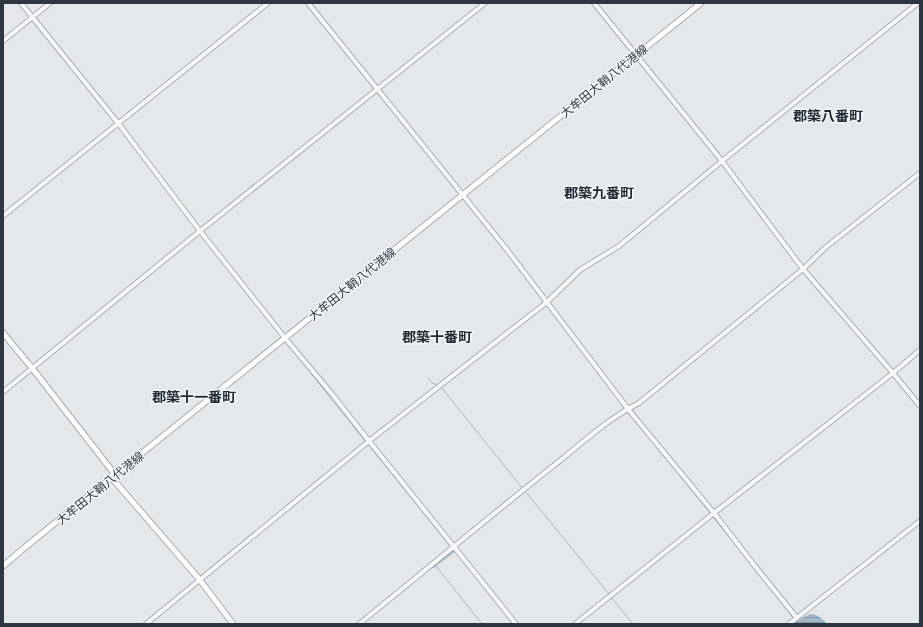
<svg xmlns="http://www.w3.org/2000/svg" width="923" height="627" viewBox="0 0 923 627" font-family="Manrope,'Noto Sans JP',sans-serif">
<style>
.water{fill:url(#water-rules)}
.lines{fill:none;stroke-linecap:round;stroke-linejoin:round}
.stream{stroke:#a3b8c8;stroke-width:1}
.canal{stroke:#a3b8c8;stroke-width:4}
.minor-casing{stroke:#a9afb5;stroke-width:6}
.major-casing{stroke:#a5adb6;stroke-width:7}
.minor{stroke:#f7f8f9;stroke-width:4}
.major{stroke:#fff;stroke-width:5}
.labels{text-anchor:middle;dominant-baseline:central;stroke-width:3;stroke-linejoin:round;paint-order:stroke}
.street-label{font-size:12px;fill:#2d3742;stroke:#f4f6f8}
.quarter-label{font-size:14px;font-weight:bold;fill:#1f2833;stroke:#f4f6f8}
</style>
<defs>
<pattern id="water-rules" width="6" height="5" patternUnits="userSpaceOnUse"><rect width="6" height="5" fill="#a3b8c8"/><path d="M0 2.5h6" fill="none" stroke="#8596a4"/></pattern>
</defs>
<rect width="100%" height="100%" fill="#e4e8eb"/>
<path class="water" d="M810 614C817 614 823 619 827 624H792L796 621Z"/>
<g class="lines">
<path class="stream" d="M297 356 365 441
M428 378 432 383 438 385
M441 387 523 489
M646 434 711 514
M367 443 451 547
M525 491 609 594
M713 517 742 553
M453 549 513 624
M435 565 482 624
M768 585 794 619
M611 597 633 624"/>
<path class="canal" d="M433 566 454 550"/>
<g class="minor-casing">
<path id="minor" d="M21 3 118 123 200 231 285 338 332 394 369 441 516 624
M308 3 508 251 628 409 714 513 754 565 797 618
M594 3 722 161 803 269 893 373 920 406
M3 41 50 3
M3 216 268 3
M3 392 200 231 485 3
M146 624 369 441 547 302 580 270 619 246 722 161 918 3
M359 624C422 573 484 521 547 471 577 448 605 420 639 403L803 269 826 247 920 173
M575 624 714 513 893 373 920 350
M789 624 920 521"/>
</g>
<g class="major-casing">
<path id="major" d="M3 333 32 368 113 472 112 478
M112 478 200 580 233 624
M3 566 29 544 701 3"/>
</g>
<use href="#minor" class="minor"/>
<use href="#major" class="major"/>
</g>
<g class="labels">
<g class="street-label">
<text transform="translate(604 81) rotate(-39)">大牟田大鞘八代港線</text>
<text transform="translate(352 284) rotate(-39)">大牟田大鞘八代港線</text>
<text transform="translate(100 488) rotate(-39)">大牟田大鞘八代港線</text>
</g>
<g class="quarter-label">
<text x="828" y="115">郡築八番町</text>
<text x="599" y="192">郡築九番町</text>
<text x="437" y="336">郡築十番町</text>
<text x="194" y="396">郡築十一番町</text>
</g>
</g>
<rect width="923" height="627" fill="none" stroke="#2d3742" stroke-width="8"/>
</svg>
